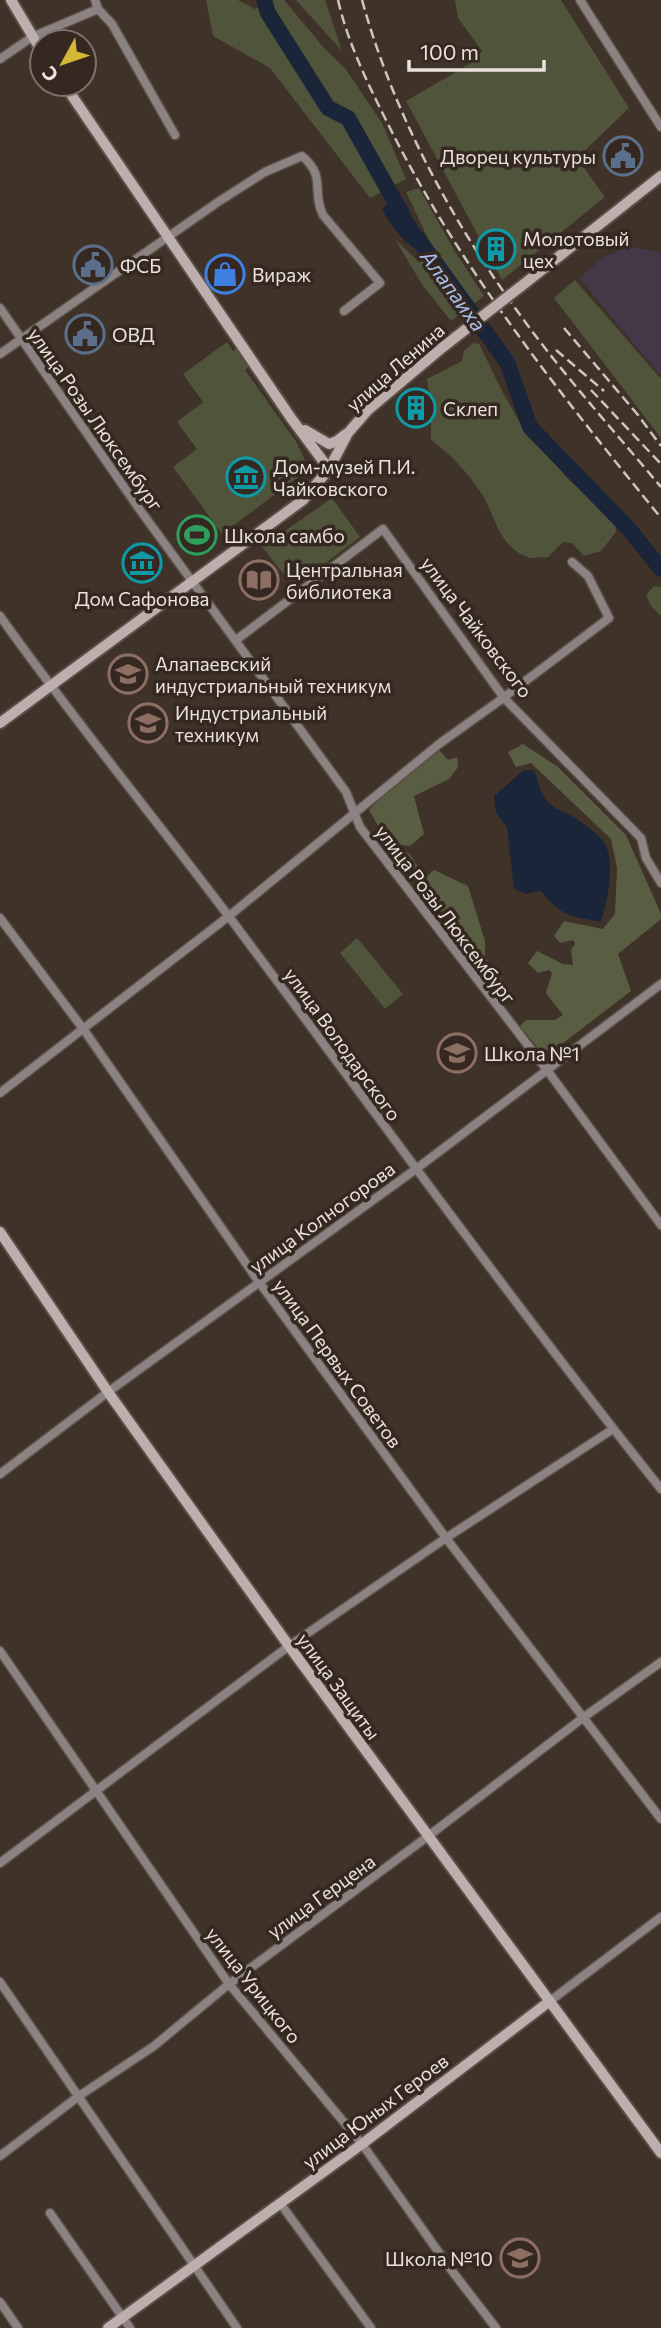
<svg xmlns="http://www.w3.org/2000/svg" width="661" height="2328" viewBox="0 0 661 2328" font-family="Commissioner,sans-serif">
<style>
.industrial{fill:#423848}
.green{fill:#50543a}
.forest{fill:#595e42}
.water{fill:#1b253a}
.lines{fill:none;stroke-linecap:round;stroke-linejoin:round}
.river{stroke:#1b253a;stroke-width:16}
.street-casing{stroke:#5b4e46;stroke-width:11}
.secondary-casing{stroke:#5b4e46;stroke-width:14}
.street{stroke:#8b8382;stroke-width:8}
.secondary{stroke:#bcafad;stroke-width:10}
.rail{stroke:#cec5bf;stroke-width:2.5;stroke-dasharray:10 5;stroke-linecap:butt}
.secondary-bridge-casing{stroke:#5b4e46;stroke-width:14;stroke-linecap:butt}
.secondary-bridge{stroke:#bcafad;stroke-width:10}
.labels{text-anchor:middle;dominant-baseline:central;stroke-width:7;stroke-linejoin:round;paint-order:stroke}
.poi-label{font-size:19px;fill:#ebe2dd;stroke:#342820;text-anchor:start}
.street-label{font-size:19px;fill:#ebe2dd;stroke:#342820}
.water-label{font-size:21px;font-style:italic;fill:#a8bfee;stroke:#342820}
</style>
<rect width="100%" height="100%" fill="#3f3229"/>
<path class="industrial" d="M630 246 661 253V376L579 278 604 257Z"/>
<path class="green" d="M206 0H238L255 9 270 0H284L325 49 345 68 382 123 406 179 370 198 270 68 213 36Z
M296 0H325L342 51Z
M455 0H561L629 108 577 158 605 197 502 280 406 101 473 62 482 51 458 18Z
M419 188 454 250 484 296 451 321 423 286 395 239 420 263 432 247 406 192Z
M575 280 661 379V438L554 298Z
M227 342 233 351 238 347 251 365 245 370 297 443 309 469 222 534 173 467 197 449 177 422 203 402 183 374Z
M473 343 479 344 503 393 528 437 554 462 567 478 615 521 616 532 601 551 584 556 572 543 563 542 548 557C542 557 532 559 527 557 500 547 495 517 483 496 470 475 451 454 431 440V410L427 379 462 361 464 351Z
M332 498 360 537 294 587 262 547Z
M654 586 661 587V616L651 606 646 595Z
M357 938 403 994 385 1009 340 953Z"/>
<path class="forest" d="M523 744 558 767 626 835 661 914V919L618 954 631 991 545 1057 520 1026 526 1020H555L563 1015 546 993 552 973 549 970 538 973 528 963 537 951 563 964 573 965 571 950 575 944 573 940 560 943 554 936 564 921 603 929 615 914 617 868 611 839 531 763 516 767 508 752Z
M439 750 448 760 457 757 458 767 449 779 414 796 424 834 410 846 388 843 369 810 395 784Z
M392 849 409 853 425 878 434 870 468 886 485 941V957L514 995 505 994Z"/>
<path class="water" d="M393 196 400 198 421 231 428 256C406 246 395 231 382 210Z
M524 770H534C539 782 540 795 550 804 557 811 570 813 578 820 586 825 597 834 603 841 617 860 607 902 601 922 572 917 559 915 541 891L526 894 514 889 507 827 496 813 494 796Z"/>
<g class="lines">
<path class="river" d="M264 0 268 13 328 108 348 118 402 214
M418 239 507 362 530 427 629 529 661 569"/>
<g class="street-casing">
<path id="street" d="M95 0 98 9 112 24 175 135
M580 0 661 127
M0 59 32 37 98 9
M0 308 140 510 346 792 360 827 547 1070 661 1225
M0 354 218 202 265 172 302 156C327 177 311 191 323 215L380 283 344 311
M0 616C73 719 154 817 230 918 373 1109 512 1302 661 1489
M236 640 383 529 504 698 641 838 646 858 661 883
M0 918 84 1030 259 1282 446 1538 661 1819
M0 1093 229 916 439 744 499 701 609 618 588 576 572 562
M0 1474 108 1392 416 1169 661 984
M0 1651 229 1984 362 2144 452 2271 496 2328
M0 1863 289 1646 446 1538 613 1429
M0 1982 237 2328
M550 2001 661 1917
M0 2156 79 2096 154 2046 229 1984 427 1837 584 1717 661 1662
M280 2203 371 2328
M50 2213 130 2328
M0 2302 18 2328"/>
</g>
<g class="secondary-casing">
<path id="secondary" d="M11 0 42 52
M64 84 291 418 329 469
M524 284 661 176
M305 430 329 444 337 441 346 434
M0 723 303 500 329 469 348 433 368 410 443 347
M0 1232 108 1392 289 1646 661 2153
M108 2328 362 2144 550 2001"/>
</g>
<use href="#street" class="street"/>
<use href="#secondary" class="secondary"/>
<path class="rail" d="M338 0C349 48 373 94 395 138 467 278 562 396 661 518
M362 0C396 123 461 238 538 339 577 390 620 438 661 487
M564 328 638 415 661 446
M556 350 604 391
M591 390 661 464"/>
<g class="secondary-bridge-casing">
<path id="secondary-bridge" d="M443 347 524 284"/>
</g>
<use href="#secondary-bridge" class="secondary-bridge"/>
</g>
<defs>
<g id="civic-ring" transform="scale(2.0125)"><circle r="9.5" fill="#342820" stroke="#5c6f8a" stroke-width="1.5"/><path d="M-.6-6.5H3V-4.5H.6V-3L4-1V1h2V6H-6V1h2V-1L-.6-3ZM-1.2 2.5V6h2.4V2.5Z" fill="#5c6f8a"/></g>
<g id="building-ring" transform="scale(2.0125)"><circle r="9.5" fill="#342820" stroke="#0f9aa8" stroke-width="1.5"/><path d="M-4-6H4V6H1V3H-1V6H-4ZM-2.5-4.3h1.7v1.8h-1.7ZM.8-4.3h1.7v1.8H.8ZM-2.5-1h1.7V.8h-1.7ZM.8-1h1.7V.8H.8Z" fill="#0f9aa8"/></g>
<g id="shop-ring" transform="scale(2.0125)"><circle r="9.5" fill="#342820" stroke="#3f7fe0" stroke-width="1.5"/><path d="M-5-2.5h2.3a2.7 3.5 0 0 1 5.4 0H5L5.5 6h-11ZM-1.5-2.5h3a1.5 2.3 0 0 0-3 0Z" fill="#3f7fe0"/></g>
<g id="museum-ring" transform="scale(2.0125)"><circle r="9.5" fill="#342820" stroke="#0f9aa8" stroke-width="1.5"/><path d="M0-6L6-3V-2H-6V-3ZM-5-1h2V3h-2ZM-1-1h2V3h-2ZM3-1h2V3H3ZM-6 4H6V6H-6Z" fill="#0f9aa8"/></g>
<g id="stadium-ring" transform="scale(2.0125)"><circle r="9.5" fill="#342820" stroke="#2e9e5b" stroke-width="1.5"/><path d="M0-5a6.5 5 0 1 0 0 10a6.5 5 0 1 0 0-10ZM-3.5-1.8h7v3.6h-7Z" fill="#2e9e5b"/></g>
<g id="library-ring" transform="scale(2.0125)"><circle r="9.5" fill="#342820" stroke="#8d6e63" stroke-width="1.5"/><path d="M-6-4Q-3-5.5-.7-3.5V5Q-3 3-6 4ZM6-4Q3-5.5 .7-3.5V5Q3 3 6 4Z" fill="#8d6e63"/></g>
<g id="university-ring" transform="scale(2.0125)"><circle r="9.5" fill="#342820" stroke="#8d6e63" stroke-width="1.5"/><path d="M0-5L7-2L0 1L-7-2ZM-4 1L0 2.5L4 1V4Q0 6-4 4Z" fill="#8d6e63"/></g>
<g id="school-ring" transform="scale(2.0125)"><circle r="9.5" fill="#342820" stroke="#8d6e63" stroke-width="1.5"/><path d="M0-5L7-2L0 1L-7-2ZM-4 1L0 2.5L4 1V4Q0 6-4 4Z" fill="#8d6e63"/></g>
</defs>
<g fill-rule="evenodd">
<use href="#civic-ring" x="623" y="156"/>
<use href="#building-ring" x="496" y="249"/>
<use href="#civic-ring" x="93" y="265"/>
<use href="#shop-ring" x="225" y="274"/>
<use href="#civic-ring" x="85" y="334"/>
<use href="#building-ring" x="416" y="408"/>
<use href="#museum-ring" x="246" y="477"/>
<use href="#stadium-ring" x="197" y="535"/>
<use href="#museum-ring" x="142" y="563"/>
<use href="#library-ring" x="259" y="580"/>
<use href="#university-ring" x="128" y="674"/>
<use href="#university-ring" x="148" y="723"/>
<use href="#school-ring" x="457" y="1053"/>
<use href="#school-ring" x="520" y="2258"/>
</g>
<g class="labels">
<g class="poi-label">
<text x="596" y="156" text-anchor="end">Дворец культуры</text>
<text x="523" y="238">Молотовый<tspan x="523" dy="22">цех</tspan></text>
<text x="120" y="265">ФСБ</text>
<text x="252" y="274">Вираж</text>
<text x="112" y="334">ОВД</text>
<text x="443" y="408">Склеп</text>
<text x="273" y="466">Дом-музей П.И.<tspan x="273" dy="22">Чайковского</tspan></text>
<text x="224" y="535">Школа самбо</text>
<text x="286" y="569">Центральная<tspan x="286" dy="22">библиотека</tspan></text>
<text x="142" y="598" text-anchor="middle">Дом Сафонова</text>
<text x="155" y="663">Алапаевский<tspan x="155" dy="22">индустриальный техникум</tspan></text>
<text x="175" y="712">Индустриальный<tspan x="175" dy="22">техникум</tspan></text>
<text x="484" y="1053">Школа №1</text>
<text x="493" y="2258" text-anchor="end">Школа №10</text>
</g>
<g class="street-label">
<text transform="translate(395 367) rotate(-41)">улица Ленина</text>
<text transform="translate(96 419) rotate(55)">улица Розы Люксембург</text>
<text transform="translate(477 627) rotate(53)">улица Чайковского</text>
<text transform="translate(446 914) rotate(53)">улица Розы Люксембург</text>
<text transform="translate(343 1044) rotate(54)">улица Володарского</text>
<text transform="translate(322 1217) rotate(-36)">улица Колногорова</text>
<text transform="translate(338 1363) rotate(54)">улица Первых Советов</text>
<text transform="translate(339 1686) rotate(54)">улица Защиты</text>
<text transform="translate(321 1896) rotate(-36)">улица Герцена</text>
<text transform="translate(254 1985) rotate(52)">улица Урицкого</text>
<text transform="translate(375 2111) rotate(-37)">улица Юных Героев</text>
</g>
<g class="water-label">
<text transform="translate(454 290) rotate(54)">Алапаиха</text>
</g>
</g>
<g transform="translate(63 63) rotate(230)"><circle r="33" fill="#342820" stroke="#7d726c" stroke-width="2"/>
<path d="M0-5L12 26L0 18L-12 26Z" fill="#d4b635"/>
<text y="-10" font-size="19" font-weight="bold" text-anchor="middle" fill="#ebe2dd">С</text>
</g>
<path d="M409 60v10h135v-10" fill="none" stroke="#ebe2dd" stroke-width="3.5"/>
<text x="420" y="60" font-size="21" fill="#ebe2dd" stroke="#342820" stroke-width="5" paint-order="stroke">100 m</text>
</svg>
